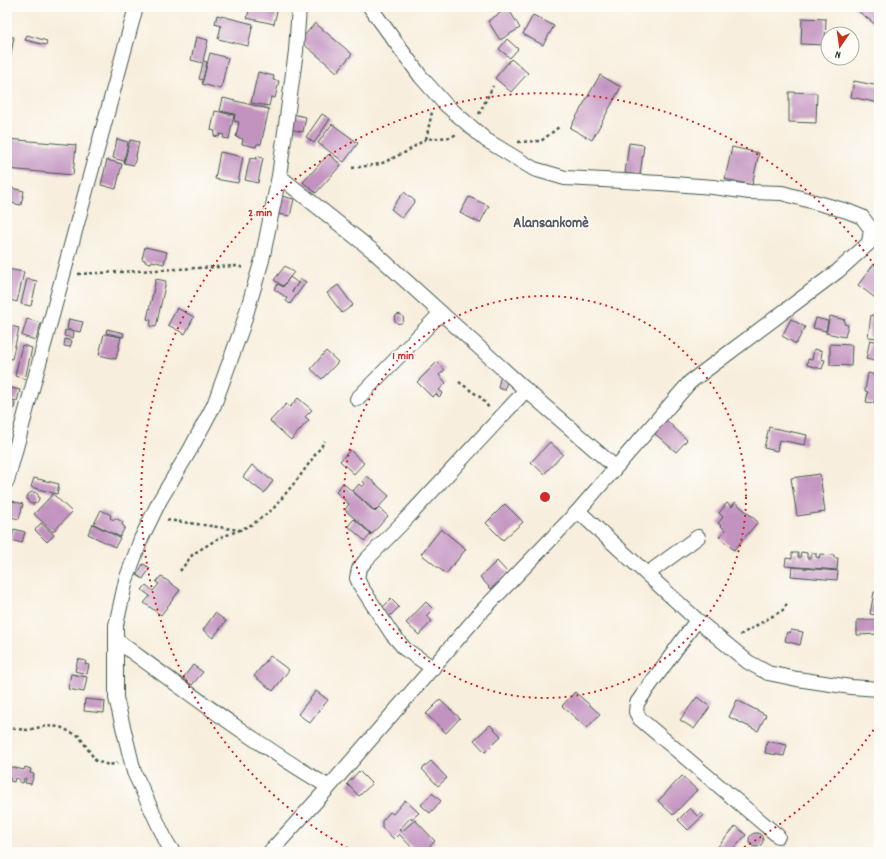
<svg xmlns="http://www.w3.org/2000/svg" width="886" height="859" viewBox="0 0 886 859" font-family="Dekko,sans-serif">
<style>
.building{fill:#c393c0}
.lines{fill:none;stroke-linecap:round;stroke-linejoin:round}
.street-casing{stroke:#40584d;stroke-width:16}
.path{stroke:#40584d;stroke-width:2.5;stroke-dasharray:3 3;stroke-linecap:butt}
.street{stroke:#fff;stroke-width:14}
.ring{fill:none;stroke:#d62828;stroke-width:2;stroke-dasharray:2 4}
.labels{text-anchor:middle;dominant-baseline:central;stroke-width:3;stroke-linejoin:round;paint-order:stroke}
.quarter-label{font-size:15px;font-weight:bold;fill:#585b65;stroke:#fdfcf7}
.centre{fill:#d62828;stroke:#fdfcf7;stroke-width:2}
.ring-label{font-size:12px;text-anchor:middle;font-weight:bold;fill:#d62828;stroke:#fdfcf7;stroke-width:3;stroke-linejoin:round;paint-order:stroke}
</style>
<rect width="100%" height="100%" fill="#fdfcf7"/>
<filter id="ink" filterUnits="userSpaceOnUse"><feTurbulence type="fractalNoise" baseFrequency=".025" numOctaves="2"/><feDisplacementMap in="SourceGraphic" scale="8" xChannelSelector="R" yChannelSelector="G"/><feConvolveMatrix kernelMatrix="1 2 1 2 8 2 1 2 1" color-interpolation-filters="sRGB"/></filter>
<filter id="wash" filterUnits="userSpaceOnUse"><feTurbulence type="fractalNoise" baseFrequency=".012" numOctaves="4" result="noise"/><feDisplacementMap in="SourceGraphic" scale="16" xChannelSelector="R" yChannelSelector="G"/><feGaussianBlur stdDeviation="0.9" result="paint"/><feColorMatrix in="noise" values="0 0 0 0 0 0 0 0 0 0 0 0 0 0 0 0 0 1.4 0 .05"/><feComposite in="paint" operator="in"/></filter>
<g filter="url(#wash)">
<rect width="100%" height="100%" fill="#f8eedd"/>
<g id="blocks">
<path class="building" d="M250 7H260L277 11 274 24 247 18Z
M853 7H879V21L876 25Z
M508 8 520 28 500 40 488 21Z
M217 15 253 24 248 46 218 39 221 26 215 24Z
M533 15 554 26 543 45 523 34Z
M802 18 826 19 825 45 801 44Z
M315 23 352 54 337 72 300 41Z
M27 35 47 41 46 45 25 40Z
M7 36 14 37 9 65H7Z
M196 37 208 40 203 61 207 62 203 80 199 79 203 63 191 60Z
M507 39 518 49 510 58 499 49Z
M210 53 228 58 221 89 202 84Z
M511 59 528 73 511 92 495 78Z
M258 72 274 76 273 80 279 81 275 98 271 97 269 106 251 103Z
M600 75 621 87 592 140 570 128Z
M854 81 879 86V103L851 97Z
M789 92 817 93 816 123 789 122Z
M223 98 269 109 261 144H257L256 147 242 144 243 139 236 137 239 122 234 121 235 114 220 111Z
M215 111 234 115 229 139 223 138 224 135 220 134 219 137 214 136 215 131 211 130Z
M292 114 306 117 303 132 289 129Z
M322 114 330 119 314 143 306 137Z
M332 124 358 143 344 162 318 143Z
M7 139 76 145 73 175 7 169Z
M117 139 128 142 124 161 113 158Z
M130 140 139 142 134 165 124 163Z
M629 143 644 145 640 175 625 173Z
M732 147 759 153 752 185 725 179Z
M220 152 243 157 238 183 215 179Z
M329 154 341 165 316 193 303 182Z
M257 156 263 158 258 183 245 180 250 158 256 159Z
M107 160 122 164 116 189 101 185Z
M7 187 24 191 21 205 7 202Z
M404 192 415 201 402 218 391 209Z
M281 196 294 199 290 216 277 214Z
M469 197 489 206 480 223 460 213Z
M145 247 167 252 164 264 152 261 151 263 145 262V260L142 259Z
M874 264 879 268V298L878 300 858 285Z
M285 266 294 272 283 286 274 280Z
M7 269 24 272 17 302 7 299Z
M290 277 298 283 292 292 301 279 306 282 290 304 286 301 287 298 274 289 278 284 283 287Z
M27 279 37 281 31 306 21 304Z
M156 279 166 281 156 327 150 326 151 320 147 319Z
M338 285 353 305 342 313 327 293Z
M177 308 194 317 185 334 168 325Z
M394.5 319a4.5 4.5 0 1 1 9 0a4.5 4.5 0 1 1-9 0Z
M871 315 879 316V338L868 337Z
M830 316 845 320 844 324 848 325 845 337 826 333Z
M816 318 828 321 826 331 813 328Z
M27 319 41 323 36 340 22 336Z
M69 319 83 322 80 332 67 329Z
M791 319 805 327 796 344 782 336Z
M7 325 19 328 12 359 7 358Z
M107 329 124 333 123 337 106 333Z
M65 330 74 332 73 338 64 336Z
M104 334 121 337 116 359 99 355Z
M65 339 72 341 70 347 64 346Z
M870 340 879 342 878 362 866 359Z
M830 344 852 345 851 366 830 365Z
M22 345 32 348 25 379 15 376Z
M814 349 822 351 821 359 825 360 822 369 807 365 808 359 812 360Z
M326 351 338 362 322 379 311 369Z
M437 362 445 370 439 375 446 383 439 390 443 393 439 397 436 394 432 397 417 382Z
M868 373 879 376V395L876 394 874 403 866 402 868 392 865 391Z
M500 378 507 379 505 390 498 388Z
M7 387 20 390 17 401 7 399Z
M298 398 312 410 305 417 309 420 291 440 270 421 286 404 290 407Z
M7 401 15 403 14 409 7 407Z
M665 419 687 440 676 452 653 432Z
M769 427 807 435 805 445 779 440 777 451 764 448Z
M550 442 563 454 544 474 531 462Z
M350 450 364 463 354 474 340 461Z
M252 465 273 481 264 493 243 477Z
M820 474 825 512 797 516 791 478Z
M367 476 389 496 375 511 353 491 359 484 362 487 365 484 363 481Z
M34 478 59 484 57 494 31 487Z
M343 483 375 512 379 508 388 516 372 534 345 510 349 504 336 492Z
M27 498a6 6 0 1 1 12 0a6 6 0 1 1-12 0Z
M53 494 72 512 53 532 34 514Z
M8 500 23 504 19 519 7 516Z
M735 502 758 522 734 550 719 537 725 530 718 523 723 517 719 513 727 503 732 507Z
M505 504 523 522 503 540 486 523Z
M101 510 111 515 110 518 114 520 115 518 123 522 122 525 125 527 120 537 94 524Z
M354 519 371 534 365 541 348 526Z
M41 523 54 535 47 542 35 530Z
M93 524 120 538 115 547 88 534Z
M14 529 25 532 22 543 11 540Z
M441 529 466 549 446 574 421 554Z
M801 552 807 553V558H810L811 553H816V557L819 558 820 554 834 555V558H838L837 570 785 566 786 558 792 559V553H798V557L800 558Z
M497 561 508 573 491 589 480 577Z
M143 564 150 568 143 579 137 575Z
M792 567 838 571 837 580 791 576Z
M161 576 180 590 161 615 144 603 150 596 142 590 146 585 153 591 159 584 156 582Z
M874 592 879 593V616L870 614Z
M391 599 399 607 388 618 380 610Z
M426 602 433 609 426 616 432 621 419 635 406 623Z
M215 613 226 621 213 638 203 630Z
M857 620H879V634L857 635Z
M791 630 803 632 800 645 785 641 787 632 790 633Z
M270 656 289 670 273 691 254 676Z
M78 659 86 661 85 664 89 665 87 674 75 671Z
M193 665 203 672 192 685 183 678Z
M71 674 87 677 84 692 68 689Z
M316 691 328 700 310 723 298 714Z
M575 692 600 714 587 728 562 706Z
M697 697 710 707 694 729 680 720Z
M85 699 105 701 104 713 84 711Z
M440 700 460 718 446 733 426 714Z
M737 700 766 715 758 731 729 717Z
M490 725 501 736 485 752 474 740Z
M767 741 787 745 784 756 765 753Z
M431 761 447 778 438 786 422 769Z
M7 766 24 770 25 767 31 769 30 773 34 774 31 784 25 783 26 778H24L23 783 19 782V779L15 778 14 782 10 781V778L7 777Z
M359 771 372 784 359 796 347 784Z
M682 776 697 790 673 815 658 801Z
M432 793 441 801 430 813 421 805Z
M405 800 419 813 412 819 411 817 399 830 401 832 415 820 435 841 423 852H416L399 834 394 839 382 828V821L390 812 393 814Z
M690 808 697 816 701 813 703 816 688 830 678 820Z
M736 826 746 835 731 852H713Z
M749 840a7 7 0 1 1 14 0a7 7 0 1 1-14 0Z"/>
</g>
</g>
<g filter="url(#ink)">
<use href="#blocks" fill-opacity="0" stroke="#40584d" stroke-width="1"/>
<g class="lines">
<g class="street-casing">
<path id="street" d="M370 7 421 77 445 104 486 140 534 169 565 178 660 183 713 187 750 192 782 193 847 211 862 217 871 229 869 243
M279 176 373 251 526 390 615 467
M357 399 441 313
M7 481 136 7
M578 511 697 620 748 662 768 673 797 679 851 687 879 689
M647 574 698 537
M697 620 637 703 636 712 640 719 778 836
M116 640C186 691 255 743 329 787
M433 668 405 649 392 634 360 585 357 578 359 569 366 560 409 516 526 390
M173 852 167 843 134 772 116 698V625L126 580 141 539 160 500 190 450 214 405 242 328 262 260 279 176 296 51 299 7
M270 852 329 787 481 612 578 511 690 382 838 271 879 234"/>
</g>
<path class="path" d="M479 114 493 86
M426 139 432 112
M518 142 541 141 559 127
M352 168 380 164 406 152 426 139 452 137 456 134
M78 274 237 266 244 268
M459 382 480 397 490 409
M167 520 240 530 253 524 273 509 300 476 325 441
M180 571 193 554 219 538 240 530
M740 635 783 610 788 602
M7 728 27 730 46 726 60 727 79 736 96 761 109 765 118 763"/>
<use href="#street" class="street"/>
</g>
</g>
<g class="ring">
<circle cx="545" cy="497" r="201"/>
<path d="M877 725A403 403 0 0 1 737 851M353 851A403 403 0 1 1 877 269"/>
</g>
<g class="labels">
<g class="quarter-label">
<text x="551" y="224">Alansankomè</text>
</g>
</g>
<circle cx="545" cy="497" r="6" class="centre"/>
<g class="ring-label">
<text x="260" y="216">2 min</text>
<text x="403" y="359">1 min</text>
</g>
<rect width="886" height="859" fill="none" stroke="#fdfcf7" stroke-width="24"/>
<g transform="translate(840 46) rotate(193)"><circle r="19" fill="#fdfcf7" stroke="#a4b0a9"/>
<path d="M0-3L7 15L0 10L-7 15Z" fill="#c8321e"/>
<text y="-6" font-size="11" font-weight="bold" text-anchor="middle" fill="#1f3d34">N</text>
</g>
</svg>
